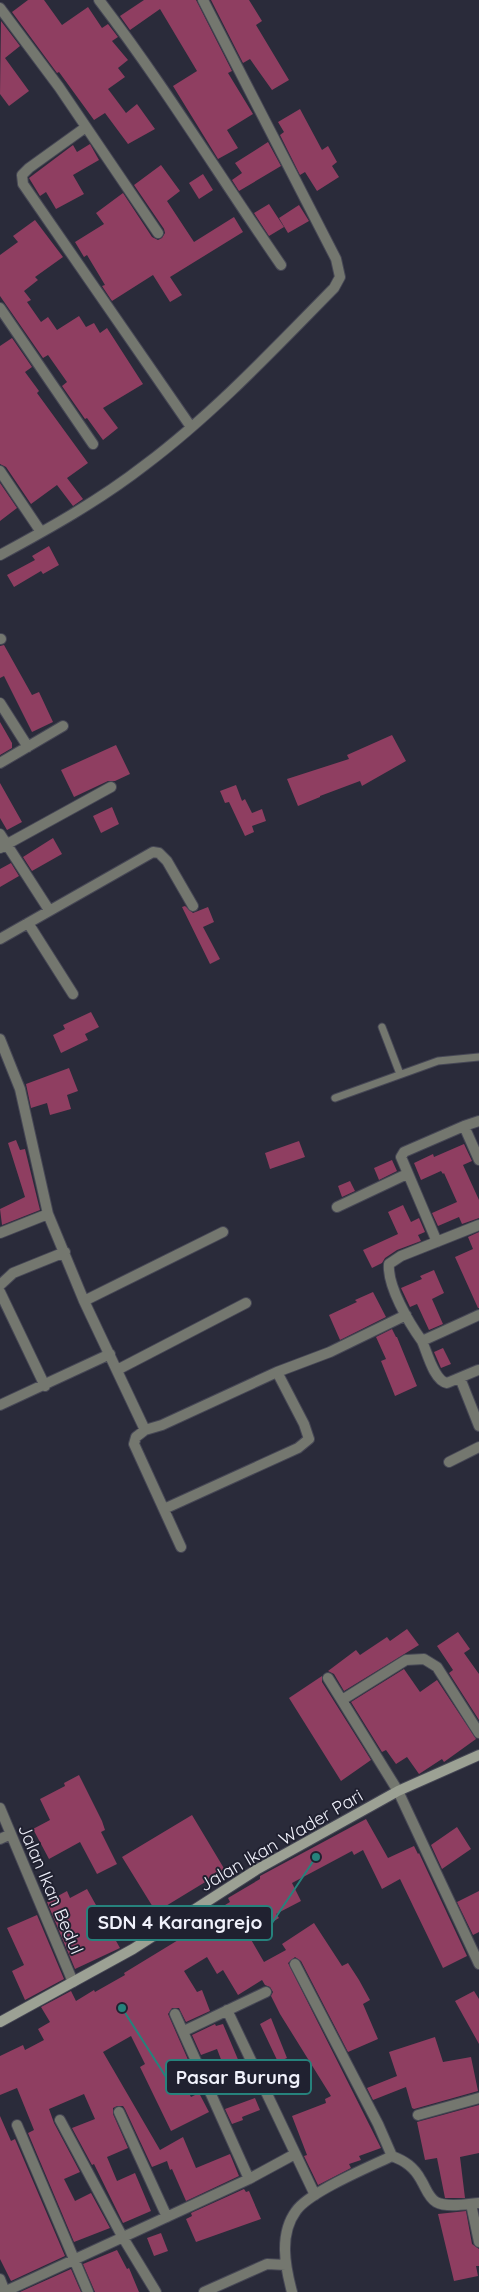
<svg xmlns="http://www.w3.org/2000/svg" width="479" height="2292" viewBox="0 0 479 2292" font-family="Quicksand,sans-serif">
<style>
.building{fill:#8f3e61}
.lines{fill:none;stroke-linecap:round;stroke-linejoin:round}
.lane-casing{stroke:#464755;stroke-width:9}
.street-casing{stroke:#464755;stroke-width:12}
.secondary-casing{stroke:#464755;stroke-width:12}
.lane{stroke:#74776f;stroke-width:7}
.street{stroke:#74776f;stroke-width:10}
.secondary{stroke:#9ca194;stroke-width:10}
.labels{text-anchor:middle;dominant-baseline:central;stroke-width:4;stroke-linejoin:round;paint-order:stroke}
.street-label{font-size:18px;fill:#f0f1fb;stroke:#202130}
.leader{fill:none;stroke:#26827c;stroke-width:2}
.callout-dot{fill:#26827c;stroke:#202130;stroke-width:2}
.callout{fill:#202130;stroke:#26827c;stroke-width:2}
.callout-label{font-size:19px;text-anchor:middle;font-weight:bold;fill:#f0f1fb}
</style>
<rect width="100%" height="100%" fill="#2a2b3a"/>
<path class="building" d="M28 0H44L62 25 88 7 102 28 108 24 118 37 112 41 128 60 118 68 125 77 108 89 126 113 137 104 155 129 128 144 105 113 94 120 59 72 57 73 12 12Z
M144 0H196L232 71 228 73 253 114 227 130 238 148 218 159 173 86 197 71 160 9 130 30 120 16Z
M211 0H249L262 21 256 25 289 80 272 90 250 59 243 63Z
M1 21 20 46 5 58 29 91 9 106 0 94Z
M300 109 322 150 328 146 337 162 332 166 339 177 317 191 305 172 300 175 280 135 284 132 278 122Z
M268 142 281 166 239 191 232 180 242 173 235 163Z
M90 144 99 160 73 175 84 194 56 209 46 192 40 196 29 178 73 145 77 152Z
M161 165 180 191 167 201 194 242 234 217 243 232 170 277 182 295 170 302 153 275 112 301 102 286 105 285 87 255 84 257 75 242 104 224 96 213 123 193 152 237 158 240 162 238 165 233 164 229 134 185Z
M203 174 213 190 199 199 189 183Z
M269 204 284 227 269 236 254 213Z
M299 205 309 221 288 233 279 218Z
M35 220 63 257 35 277 38 280 24 291 31 300 27 302 41 322 48 317 57 330 79 316 86 327 94 323 100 333 107 328 143 384 103 408 118 428 103 440 87 418 85 419 62 386 67 382 48 355 43 358 0 296V255L18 242 13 236Z
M12 338 32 367 25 372 39 391 37 393 88 463 67 478 83 499 73 506 57 485 31 504 6 467 0 464V346Z
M0 483 17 508 0 521Z
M49 546 59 565 43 574 41 571 14 587 7 575 35 560 32 556Z
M4 645 32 695 39 692 53 722 32 732 4 676 0 678V646Z
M0 722 12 743V748L0 755Z
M392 735 406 761 362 786 360 781 320 796V797L298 806 287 779 349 759 347 755Z
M116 745 130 774 115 781H108L74 797 61 770Z
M0 783 22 822 7 830 0 818Z
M236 785 242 801 245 799 252 813 262 809 266 821 252 826 254 832 245 836 229 802 225 803 220 791Z
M112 807 119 824 101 833 93 816Z
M53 838 62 854 32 871 23 857Z
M11 863 19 876 0 887V869Z
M185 906 193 913 208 907 214 922 203 927 220 959 210 964 182 907Z
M91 1012 99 1027 85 1034 88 1040 61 1053 53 1035 65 1029 63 1025Z
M69 1068 78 1091 67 1095 71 1109 50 1115 47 1103 31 1108 26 1084Z
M16 1140 20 1150 25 1149 40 1210 2 1225 0 1209 25 1197 8 1143Z
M299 1141 305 1157 270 1169 265 1153Z
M464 1144 472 1161 463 1165 479 1200V1218L462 1224 459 1217 438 1226 432 1213 457 1202 444 1173 443 1174 441 1171 421 1180 414 1163 433 1154 434 1157Z
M392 1160 397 1171 379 1180 374 1168Z
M350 1181 355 1191 342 1197 338 1186Z
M403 1205 411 1222 419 1218 425 1232 418 1235 421 1241 397 1250 385 1258 382 1263 372 1268 363 1250 398 1234 388 1212Z
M479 1232V1308H478L455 1257 473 1249 468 1237Z
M434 1270 444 1293 432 1299 443 1324 429 1330 417 1304 410 1307 401 1288 422 1279 420 1276Z
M373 1292 386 1317 340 1340 329 1315 357 1302 355 1300Z
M392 1329 396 1337H397L417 1386 395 1396 381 1361 386 1359 376 1337Z
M443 1348 451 1364 441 1368 434 1352Z
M407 1629 419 1645 344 1691 334 1674 328 1671 356 1650 360 1655 387 1637 390 1641Z
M458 1632 470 1649 464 1653 479 1674V1720L449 1673 453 1670 437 1646Z
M404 1669 420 1692 437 1680 476 1739 444 1762 442 1759 419 1774 407 1757 396 1764 386 1750 382 1752 351 1702Z
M322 1676V1682L371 1760 341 1781 289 1698Z
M79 1775 102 1821 105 1830 101 1832 117 1864 97 1874 80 1842 49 1859 33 1829 50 1820 40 1799 65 1786 64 1783Z
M192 1815 225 1870 156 1912 122 1857Z
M366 1819 388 1858 414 1846 418 1854 419 1853 467 1956 443 1968 400 1879 382 1889 363 1850 354 1855 352 1851 292 1883 301 1901 276 1914 279 1918 249 1936 264 1962 286 1950 282 1944 314 1923 342 1966 348 1963 359 1980 370 2000 363 2004 378 2039 348 2052 301 1961 295 1957 288 1963 381 2148 359 2156 361 2160 349 2164 351 2168 318 2185 304 2156 307 2155 292 2116 326 2103 325 2099 331 2096 280 2014 271 1996 273 1992 270 1987 265 1985 262 1980 238 1995 223 1970 217 1974 207 1957 184 1971 197 1992 202 1990 210 2011 186 2022 179 2008H172L168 2014 189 2062 176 2068 191 2097 199 2093 209 2112 171 2131 140 2067 145 2064 131 2036 103 2052 160 2150 183 2137 196 2168 230 2154 239 2176 186 2201 172 2169 170 2170 167 2161 152 2167 125 2109 123 2106H117L113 2108V2114L128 2148 107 2157 117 2181 135 2173 151 2211 123 2223 94 2164 92 2165 72 2128 95 2119 84 2094 49 2109 54 2123 80 2172 64 2179 75 2201 91 2193 110 2228 74 2242 28 2133 34 2130 17 2088 0 2095V2056L23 2045 25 2050 44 2040 38 2029 50 2022 41 2007 71 1991 76 2001 94 1990 95 1992 125 1975 124 1973 188 1934 185 1929 230 1902 228 1898 260 1879V1876Z
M457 1827 471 1849 442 1869 431 1845Z
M87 1889 120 1948 75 1969 47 1902 67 1891 70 1898Z
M479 1891V1932L473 1935 457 1902Z
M37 1915 64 1979 25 2000 12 1971 24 1965 7 1928Z
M474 1991 479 1999V2044L455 2001Z
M271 2018 287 2058 278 2062 260 2024Z
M215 2024 216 2026 223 2024 242 2069 227 2075 217 2049 201 2055 192 2035Z
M435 2037 443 2062 471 2057 478 2091 414 2109 412 2108 406 2087 373 2100 367 2088 397 2076 389 2052Z
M255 2098 260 2110 242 2117 243 2120 232 2124 225 2109Z
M479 2105V2153L460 2157 465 2198H445L437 2158 425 2160 417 2122Z
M0 2116 11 2141 15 2139 65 2256 11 2281 0 2259Z
M244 2189 246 2192 249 2191 261 2219 196 2242 186 2219 192 2216 191 2213Z
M466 2211 472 2244 479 2249V2266H476L478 2276 454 2281 438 2214Z
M161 2233 168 2251 154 2256 147 2238Z
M117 2250 127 2269 129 2268 139 2292H95L83 2264Z
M71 2269 81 2292H20Z"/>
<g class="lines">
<g class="lane-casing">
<path id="lane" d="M382 1027 400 1074
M335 1098 438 1061 479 1057"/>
</g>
<g class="street-casing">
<path id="street" d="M99 0C164 85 220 177 281 265
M0 8 59 87 158 233
M86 127 29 168 22 175 23 184 191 427
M0 308 93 444
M0 471 41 532
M0 555C50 528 100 500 145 465 214 413 274 349 334 288L340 277 336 259 203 0
M0 639H1
M0 703 28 747
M0 763 63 726
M0 834 49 910
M0 848 111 787
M28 923 73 994
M0 939 153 852 159 853 167 861 193 906
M0 1039 20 1089 48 1214 84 1301 145 1430 162 1425 277 1372 330 1352 406 1315
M479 1121 464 1126 479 1160
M337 1207 407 1174
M479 1225 401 1256 389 1264C387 1286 409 1323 422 1341L479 1315
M0 1233 48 1214
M437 1242 401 1157 404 1152 464 1126
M0 1285 13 1273 65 1252
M0 1292 45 1386
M84 1301 223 1232
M422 1341C427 1352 434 1381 447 1383L478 1370
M117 1370 246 1303
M460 1378 479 1426
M0 1405 110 1354
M145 1430 136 1437 134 1444 181 1547
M449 1462 479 1447
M164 1509 298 1448 309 1439 304 1424 277 1372
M328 1678 398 1791 479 1964
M342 1700 406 1660 424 1659 437 1667 479 1733
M0 1808 73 1982
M0 1839 11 1834
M295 1964 378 2124 392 2156C405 2161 414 2167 421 2180 426 2188 428 2197 436 2202 447 2208 467 2204 479 2203
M227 2010 315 2195
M175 2014 249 2179
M184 2031 266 1992
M119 2112 167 2217
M418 2115 479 2098
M60 2120 122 2236 156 2292
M17 2125 88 2292
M471 2204 479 2242
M0 2279 5 2292
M4 2292 249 2179 295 2154
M204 2292 267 2264 286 2265
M292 2292C285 2266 279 2234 296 2211 309 2192 369 2167 392 2156"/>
</g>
<g class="secondary-casing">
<path id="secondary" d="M0 2022 133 1949 256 1870 398 1791 479 1755"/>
</g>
<use href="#lane" class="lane"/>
<use href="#street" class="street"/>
<use href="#secondary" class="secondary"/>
</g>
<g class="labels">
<g class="street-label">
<text transform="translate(281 1840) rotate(-30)">Jalan Ikan Wader Pari</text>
<text transform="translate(51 1889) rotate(67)">Jalan Ikan Bedul</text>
</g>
</g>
<path class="leader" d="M316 1857L272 1923M122 2008L166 2077"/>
<g class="callout-dot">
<circle cx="316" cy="1857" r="5"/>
<circle cx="122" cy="2008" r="5"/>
</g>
<g class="callout">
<rect x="87" y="1906" width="185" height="34" rx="5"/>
<rect x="166" y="2060" width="145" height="34" rx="5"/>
</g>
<g class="callout-label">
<text x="180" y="1929">SDN 4 Karangrejo</text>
<text x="238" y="2084">Pasar Burung</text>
</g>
</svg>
